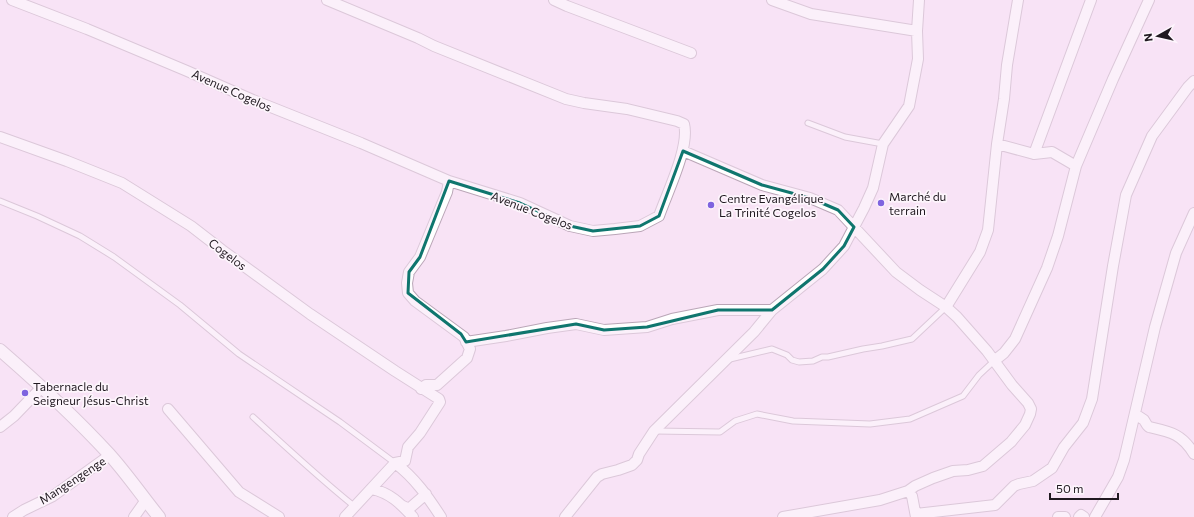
<svg xmlns="http://www.w3.org/2000/svg" width="1194" height="517" viewBox="0 0 1194 517" font-family="Commissioner,sans-serif">
<style>
.lines{fill:none;stroke-linecap:round;stroke-linejoin:round}
.service-casing{stroke:#baa6b7;stroke-width:7}
.minor-casing{stroke:#baa6b7;stroke-width:12}
.tertiary-casing{stroke:#baa6b7;stroke-width:14}
.service{stroke:#fff;stroke-width:5}
.minor{stroke:#fff;stroke-width:10}
.tertiary{stroke:#fff;stroke-width:12}
.marked{fill:none;stroke:#0f766e;stroke-width:3;stroke-linejoin:round}
.poi-dot{fill:#7e64df;stroke:#fdf5fc;stroke-width:1.5}
.labels{text-anchor:middle;dominant-baseline:central;stroke-width:3.5;stroke-linejoin:round;paint-order:stroke}
.street-label{font-size:12px;fill:#201920;stroke:#fdf5fc}
.poi-label{font-size:12px;fill:#201920;stroke:#fdf5fc;text-anchor:start}
</style>
<rect width="100%" height="100%" fill="#f8e3f5"/>
<g class="lines">
<g class="service-casing">
<path id="service" d="M808 123 845 137 883 144
M0 201 37 216 80 236 114 257 180 305 239 354 340 422 395 463
M730 359 772 349 787 355 792 360 799 362 813 361 822 357H828L863 349 882 346 912 339 946 307
M253 417C286 447 319 478 354 506
M655 431 720 432 735 421 757 414 793 421 870 424 910 419 963 396 979 375 994 361"/>
</g>
<g class="minor-casing">
<path id="minor" d="M12 0 87 29 187 71 253 100 361 143 449 181 520 203 570 226 593 231 615 229 640 226 659 216C667 193 690 147 684 124L677 121 627 109 584 103 566 99 434 46 418 38 327 0
M554 0 567 6 691 53
M772 0 811 14 917 31
M0 137 67 161 122 183 191 226 222 250 310 314 395 371 439 399 440 402 420 433 408 447 405 461 395 463 345 517
M997 144 1034 154 1052 152 1076 166
M683 151 762 185 810 198 838 210 896 272 920 290 946 307 957 317 987 351 1012 385 1028 403 1031 409 1030 414 1025 425 1011 442 983 466 968 470 953 471 933 478 915 486 908 491 880 500 783 517
M1034 154 1091 0
M946 307 980 252 988 230 997 144 1004 99 1007 65 1018 0
M466 342 506 336 547 328 576 324 604 330 647 327 672 319 718 310H772
M994 361 1004 353 1015 339 1047 268 1058 236 1076 166 1113 79 1149 0
M421 389 426 385H437L467 358 470 349 464 337 415 301 408 293 407 283 409 272 420 257 447 192 449 181
M168 409 239 492 279 517
M1135 414 1144 420 1147 425 1149 427C1171 432 1182 434 1194 454
M0 427 14 416 42 387
M395 463C415 478 428 497 441 517
M372 489C390 493 400 503 413 517
M908 491 912 496 916 517
M401 505 407 508 411 507 426 494
M916 514 995 505 1014 486 1019 484 1033 481 1052 468 1064 447 1083 423 1092 399 1113 266 1126 195 1152 136 1188 87 1194 81
M13 517 24 510 53 496 110 455
M134 517 146 500
M565 517 597 477 602 474 618 470 632 465 637 460 639 454 654 431 754 332 772 310 823 269 844 246 864 208 873 188 883 144 909 106 918 59 917 31 919 0
M1058 517H1065
M1079 517 1081 515 1084 517
M1095 517 1118 477 1124 460 1155 327 1176 253 1194 213"/>
</g>
<g class="tertiary-casing">
<path id="tertiary" d="M0 350C38 383 75 417 109 454 127 474 142 496 159 517"/>
</g>
<use href="#service" class="service"/>
<use href="#minor" class="minor"/>
<use href="#tertiary" class="tertiary"/>
</g>
<path d="M0 0H1194V517H0ZM683 151 762 185 810 198 838 210 854 227 844 246 823 269 772 310H718L647 327 604 330 576 324 466 342 461 334 408 293 409 272 420 257 449 181 520 203 570 226 593 231 640 226 659 216Z" fill="#f8e3f5" fill-opacity=".55" fill-rule="evenodd"/>
<path class="marked" d="M683 151 762 185 810 198 838 210 854 227 844 246 823 269 772 310H718L647 327 604 330 576 324 466 342 461 334 408 293 409 272 420 257 449 181 520 203 570 226 593 231 640 226 659 216Z"/>
<g class="poi-dot">
<circle cx="881" cy="203" r="4"/>
<circle cx="711" cy="205" r="4"/>
<circle cx="25" cy="393" r="4"/>
</g>
<g class="labels">
<g class="street-label">
<text transform="translate(232 90) rotate(24)">Avenue Cogelos</text>
<text transform="translate(532 210) rotate(21)">Avenue Cogelos</text>
<text transform="translate(228 254) rotate(37)">Cogelos</text>
<text transform="translate(72 480) rotate(-33)">Mangengenge</text>
</g>
<g class="poi-label">
<text x="889" y="196">Marché du<tspan x="889" dy="14">terrain</tspan></text>
<text x="719" y="198">Centre Evangélique<tspan x="719" dy="14">La Trinité Cogelos</tspan></text>
<text x="33" y="386">Tabernacle du<tspan x="33" dy="14">Seigneur Jésus-Christ</tspan></text>
</g>
</g>
<g transform="translate(1158 36) rotate(262)" stroke="#fdf5fc" stroke-width="3" paint-order="stroke">
<path d="M0-3L7 15L0 10L-7 15Z" fill="#201920"/>
<text y="-6" font-size="11" font-weight="bold" text-anchor="middle" fill="#201920">N</text>
</g>
<path d="M1050 493v6h68v-6" fill="none" stroke="#201920" stroke-width="2"/>
<text x="1056" y="493" font-size="12" fill="#201920" stroke="#fdf5fc" stroke-width="3" paint-order="stroke">50 m</text>
</svg>
